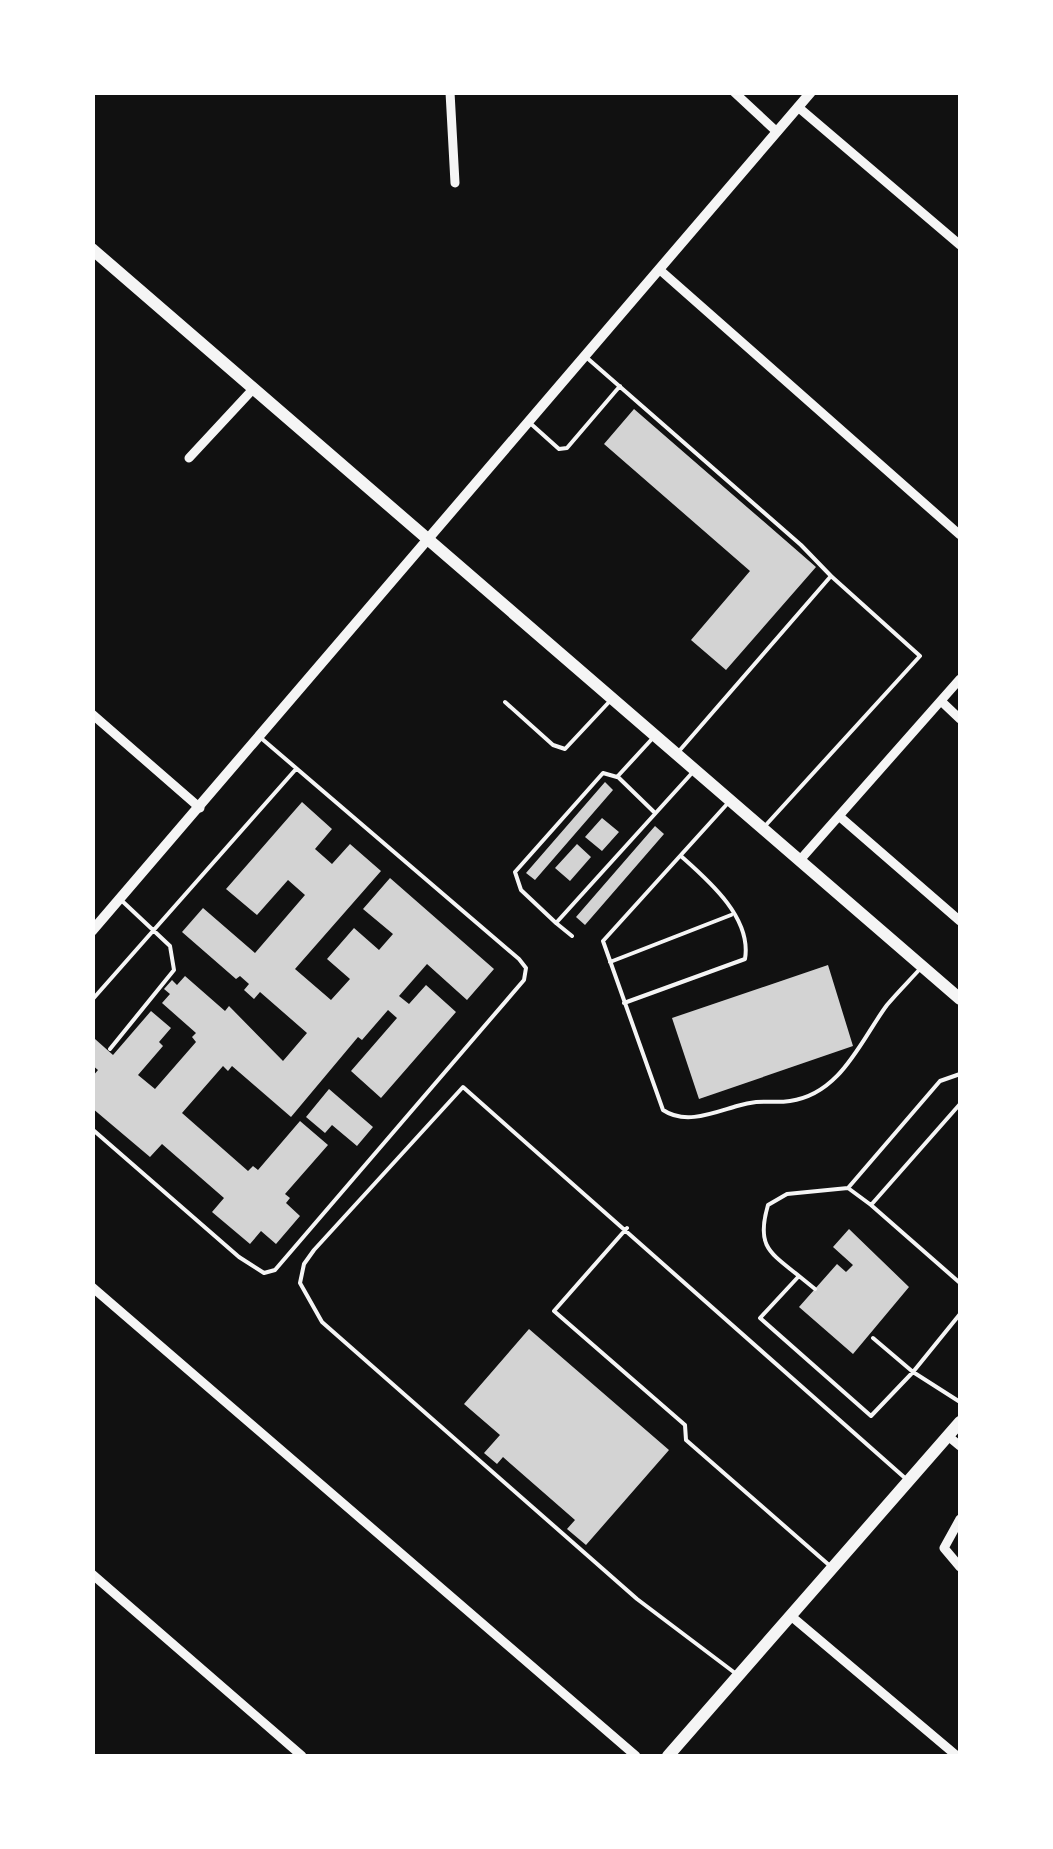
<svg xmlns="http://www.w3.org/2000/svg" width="1053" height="1849" viewBox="0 0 1053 1849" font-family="'PT Sans Narrow',sans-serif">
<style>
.building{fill:#d3d3d3}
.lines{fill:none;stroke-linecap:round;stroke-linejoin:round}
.service{stroke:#f5f5f5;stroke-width:4}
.minor{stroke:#f5f5f5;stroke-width:9}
.tertiary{stroke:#f5f5f5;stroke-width:10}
.secondary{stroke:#f5f5f5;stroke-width:12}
</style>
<rect width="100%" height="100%" fill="#111"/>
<path class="building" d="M634 409 816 567 726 670 691 640 750 571 604 444Z
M605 782 613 790 535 880 526 873Z
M302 802 332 829 315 849 332 864 350 844 381 871 295 969 331 1000 350 979 327 959 354 928 379 950 393 934 363 909 390 878 494 969 467 1000 427 964 399 996 409 1004 426 985 456 1012 381 1098 351 1071 397 1018 388 1010 362 1040 358 1037 291 1117 232 1066 228 1071 223 1066 182 1113 248 1171 253 1166 258 1170 300 1121 328 1145 285 1194 290 1198 286 1203 300 1216 276 1244 261 1231 250 1244 212 1212 224 1198 162 1144 150 1157 92 1108V1077L98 1070 92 1065V1042L95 1039 113 1055 151 1011 171 1028 159 1042 163 1046 138 1075 155 1089 196 1042 192 1037 196 1033 162 1003 170 994 164 989 172 980 177 985 185 976 225 1011 229 1006 283 1061 307 1033 260 992 254 999 244 990 249 984 240 976 236 979 182 932 203 908 255 953 305 895 288 880 257 915 226 889Z
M602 818 619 832 602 851 585 837Z
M655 826 664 834 585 925 576 917Z
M577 844 591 857 570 881 555 868Z
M828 965 853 1046 699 1099 672 1018Z
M329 1089 373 1127 357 1146 332 1125 325 1133 306 1117Z
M849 1229 909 1287 853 1354 799 1307 837 1264 846 1272 853 1265 833 1247Z
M529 1329 669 1450 586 1545 567 1529 575 1520 503 1457 497 1464 484 1453 500 1435 464 1404Z"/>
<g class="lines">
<path class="service" d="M586 357 801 545 831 576
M530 423 559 449 567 448 620 386
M505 702 553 745 565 749 609 702
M680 750 831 576 920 656 765 826
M618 777 654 812
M728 803 603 941 663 1110C685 1125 713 1113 737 1106 763 1098 769 1104 790 1101 841 1094 861 1040 887 1005 897 993 908 982 919 970
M556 923 521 890 515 872 603 773 617 777 651 740
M572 936 556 923 692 773
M610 962 731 915
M92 1000 296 769
M624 1003 745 959C752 918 709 881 682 857
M110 1049 174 970 170 946 120 899
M960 1074 940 1081 848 1188 787 1194 768 1205C756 1246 769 1252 799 1276L760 1318 871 1416 913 1372 960 1402
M960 1104 871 1205 960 1283
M92 1129 239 1257 264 1273 275 1270 524 980 526 968 519 959 261 738
M848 1188 871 1205
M627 1228 554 1311 685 1425 686 1440 829 1565
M799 1276 815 1289
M873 1338 913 1372 960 1314
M735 1673 637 1599 322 1322 300 1283 304 1264 314 1250 463 1087 905 1478"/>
<path class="minor" d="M450 92 455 183
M734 92 777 132
M798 107 960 245
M660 270 960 535
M189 458 254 388
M941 701 960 719
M92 714 200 808
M839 816 960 921
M800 860 960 679
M92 1287 636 1756
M948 1436 960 1446
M960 1519 944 1548 960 1567
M92 1574 302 1756
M791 1616 957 1756"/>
<path class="tertiary" d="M92 931 811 92"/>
<path class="secondary" d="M92 249 960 999
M668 1756 960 1422"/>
</g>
<rect width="1053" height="1849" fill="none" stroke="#ffffff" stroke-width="190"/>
</svg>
